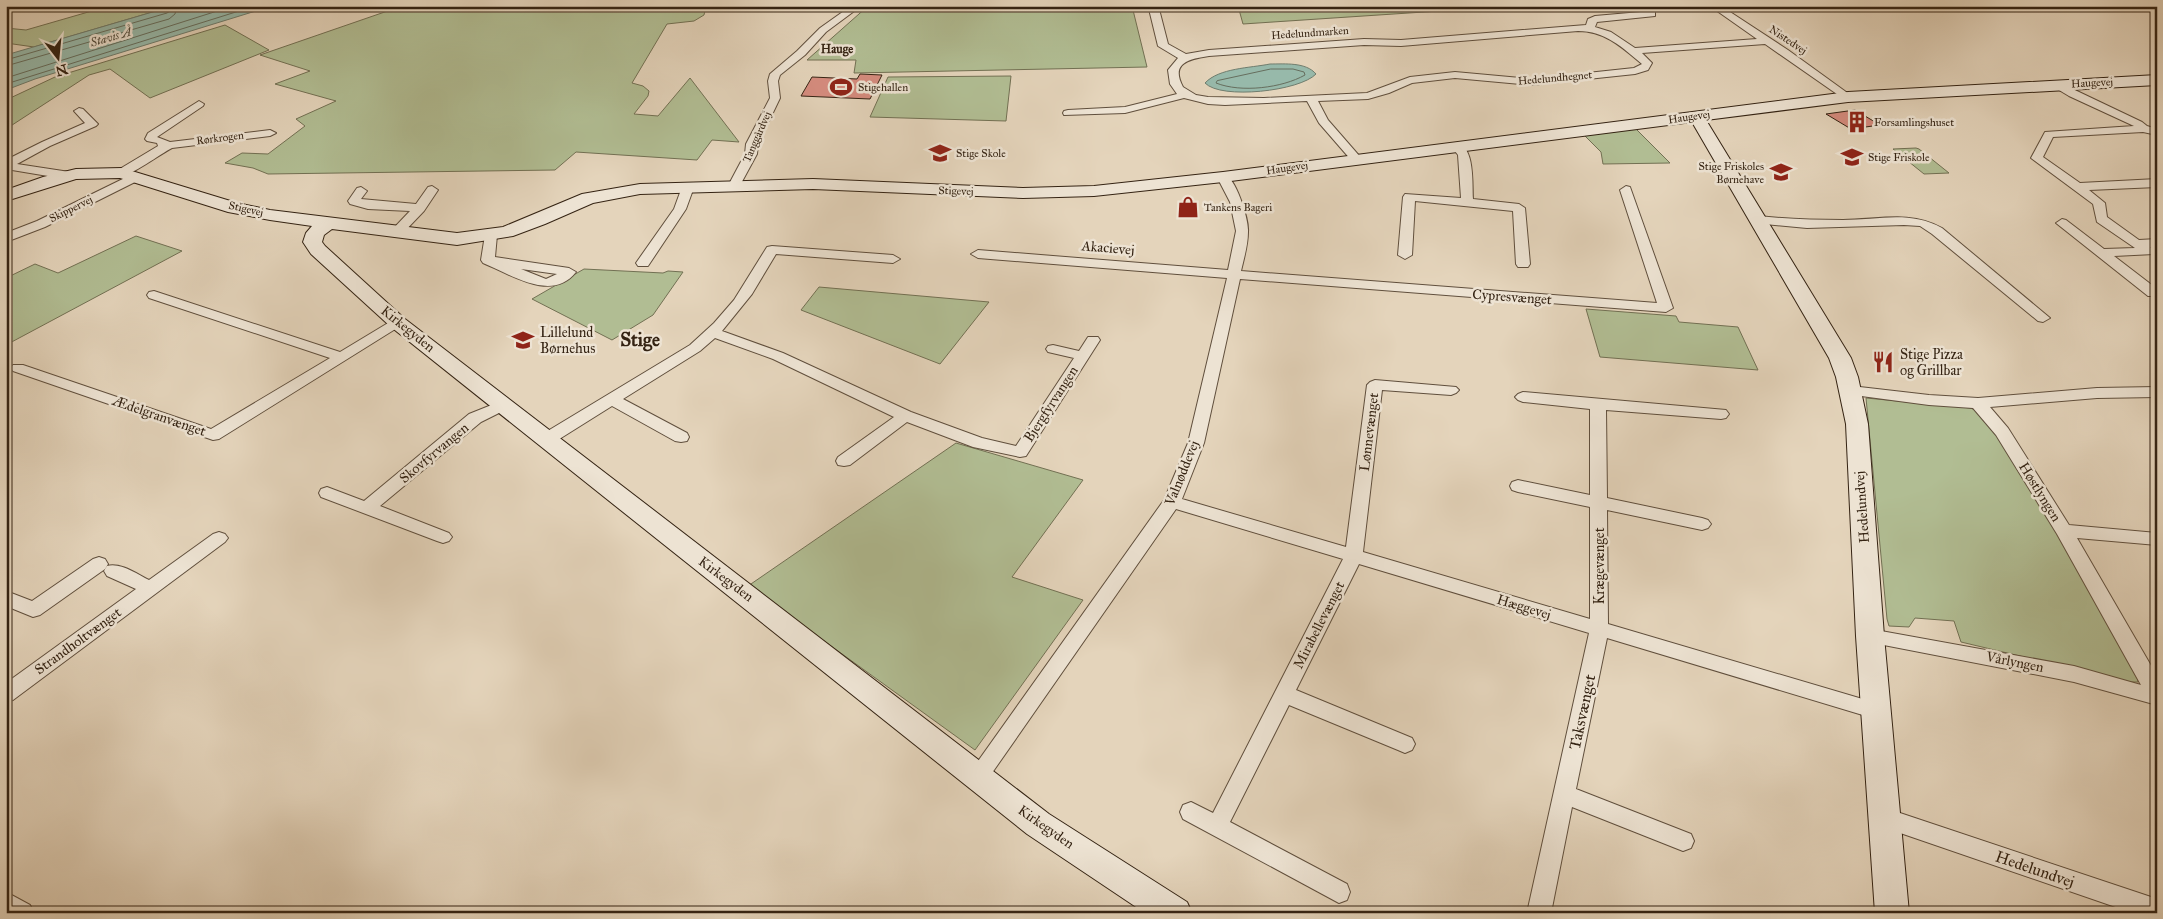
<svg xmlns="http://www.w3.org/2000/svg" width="2163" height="919" viewBox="0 0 2163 919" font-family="'IM FELL Great Primer',serif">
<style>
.green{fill:#b1bd93;stroke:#727053}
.water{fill:#97b9aa;stroke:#6f7d6e}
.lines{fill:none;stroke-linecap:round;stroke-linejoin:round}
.shore{stroke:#666e5e;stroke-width:1}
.building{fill:#d68c7f;stroke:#342313}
.street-casing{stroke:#604f3d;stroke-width:2}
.secondary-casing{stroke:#342313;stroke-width:2}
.street{fill:#ede3d3;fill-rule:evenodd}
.secondary{fill:#ede3d3;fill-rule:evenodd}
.labels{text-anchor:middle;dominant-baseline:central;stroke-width:5;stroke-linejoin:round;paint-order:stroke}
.far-street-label{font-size:11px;fill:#342313;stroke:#ede3d3}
.far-poi-label{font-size:11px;fill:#342313;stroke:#ede3d3;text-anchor:start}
.far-water-label{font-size:12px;font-style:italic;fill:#4d4839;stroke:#ede3d3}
.far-neighbourhood-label{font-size:12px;font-weight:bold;fill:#342313;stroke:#ede3d3}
.street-label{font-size:14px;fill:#342313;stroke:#ede3d3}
.poi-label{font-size:14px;fill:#342313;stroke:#ede3d3;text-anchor:start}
.near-street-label{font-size:16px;fill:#342313;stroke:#ede3d3}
.district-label{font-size:19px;font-weight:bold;fill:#342313;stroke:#ede3d3}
</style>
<rect width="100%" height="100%" fill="#e4d4bb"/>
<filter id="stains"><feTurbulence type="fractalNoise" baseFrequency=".004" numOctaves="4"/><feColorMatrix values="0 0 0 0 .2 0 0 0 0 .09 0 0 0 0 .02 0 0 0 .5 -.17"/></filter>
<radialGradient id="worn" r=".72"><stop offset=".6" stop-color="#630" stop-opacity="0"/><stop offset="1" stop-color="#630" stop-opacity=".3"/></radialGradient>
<path class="green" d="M109 6H173L34 47 6 43V28L26 30Z
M402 6H706L704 15 694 21 667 24 632 83 643 86 649 91 648 96 634 114 658 116 690 78 739 142 712 140 697 160 576 152 555 170 268 174 253 168 225 163 242 153 268 154 305 126 296 119 336 101 275 84 310 71 260 55Z
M868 6H1132L1147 67 854 73 856 60H807Z
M1238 6H1466L1469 9 1243 24Z
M225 25 269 50 150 98 110 69 89 75 6 129V100L55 77Z
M1011 76 1006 121 870 117 888 77Z
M1635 128 1670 163 1603 164 1601 152 1584 135Z
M1916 148 1919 149 1949 173 1924 174 1893 149Z
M136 236 182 251 6 345V278L35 264 58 273Z
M584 269 663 273 668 271 683 272 653 315 612 340 532 299Z
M819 287 989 302 940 364 801 310Z
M1586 309 1676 316 1679 322 1738 327 1758 370 1600 357Z
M1866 398 1971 408C1994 420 2008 452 2022 473 2063 539 2100 607 2137 675L2138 682H2129L1961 642 1954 621 1915 618 1909 627 1889 626 1887 619Z
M956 443 1083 480 1012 577 1083 600 975 750 748 586Z"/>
<path class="water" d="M173 6H272L35 79 6 90V55Z
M1270 64C1285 64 1306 62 1316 74 1300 91 1221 100 1205 83 1219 68 1250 68 1270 64Z"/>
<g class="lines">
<path class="shore" d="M6 60 167 13 170 11 171 6
M6 66 169 19 175 14 177 6
M1271 69H1293L1304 72 1305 75C1282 88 1241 93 1216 83L1217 81Z
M6 78 233 6
M6 84 255 6"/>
</g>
<path class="building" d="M860 74 882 75 870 99 801 96 812 77 857 79Z
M1855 110 1880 125 1851 129 1826 114Z"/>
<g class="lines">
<g class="street-casing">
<path id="street" d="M851 6H861L826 32 805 55 780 75 778 81 780 98 758 144 757 154 738 189H730L728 186 745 154 746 144 770 98 768 81 770 74 797 51 820 28Z
M1154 6 1159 9 1168 44 1186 54 1209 50 1364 39 1401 40 1586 25 1588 19 1595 16 1652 11 1655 12V16L1597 22 1595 27 1611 32 1635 48 1757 39 1710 6H1721L1788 50 1853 97 1848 100 1844 99 1765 44 1642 53 1652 63 1648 70 1635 74 1531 85 1455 78 1412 83 1389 93 1368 99 1318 101 1328 120 1362 159 1356 162 1352 161 1319 123 1307 101 1225 105 1208 104 1184 98 1125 113 1064 115 1063 113 1064 111 1068 110 1125 107 1177 94 1170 84 1168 70 1178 58 1158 46 1149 9ZM1578 31C1605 31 1622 47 1642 64L1634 68 1531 79 1455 72 1410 77 1367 93 1264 98 1208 97 1196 95 1183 87C1170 63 1189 59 1209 56L1364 45 1401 46Z
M2058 82 2142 122 2147 126 2157 129V135L2143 132 2053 137 2043 157 2080 183 2157 179V187L2089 190 2105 203 2107 217 2139 240 2157 239V247H2150L2156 251 2154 254 2114 256 2157 289V296H2148L2056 223 2062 219 2066 220 2104 249 2135 248 2097 222 2093 204 2031 158 2045 132 2134 126 2069 96 2054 87 2053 85 2054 83Z
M199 101 204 104 203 106 157 137 170 142 270 130 276 133 270 136 172 148C160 154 129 178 118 176L116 173 118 170 158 146 157 143 147 141 145 139 148 133Z
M79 108 83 109 98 124 96 126 50 146 17 164 63 171 70 172 72 175 70 178 66 179 6 169V160L42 142 85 123 74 111Z
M1457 143C1475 147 1472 184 1473 199L1519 204 1525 208 1530 264 1528 267H1518L1516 264 1513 211 1415 201 1412 255 1405 259 1398 255 1403 197 1405 194 1461 198 1458 155 1451 146Z
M135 173 141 177 139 180 45 227 6 242V233L37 221Z
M1223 173C1236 177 1249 220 1248 232 1248 245 1244 258 1241 271L1657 303 1620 190 1626 186 1630 187 1673 308 1666 312 1240 279 1204 443 1182 499 1346 547 1367 385 1370 382 1375 380 1456 387 1459 390 1456 393 1451 395 1382 390 1363 552 1590 619V507L1518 492 1512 490 1510 486 1512 482 1518 480 1590 495V409L1523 402 1518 400 1515 397 1518 394 1523 392 1726 410 1729 414 1726 418 1721 419 1606 410 1607 498 1702 518 1708 520 1711 524 1708 528 1702 530 1607 510 1608 624 1876 703 1883 705 1886 711 1883 717 1876 719 1607 638 1576 789 1691 834 1694 841 1691 848 1683 851 1572 807 1551 913H1527L1589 633 1359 564 1296 690 1412 738 1415 744 1412 750 1405 753 1398 750 1289 705 1230 822 1347 884 1350 892 1347 900 1339 903 1183 819 1180 812 1183 805 1191 802 1213 813 1343 559 1176 509 985 783 978 786 971 783 967 777 971 771 1164 500 1188 443 1227 278 978 258 971 254 978 250 1228 270 1236 231 1230 202 1217 177Z
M688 183 694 187 686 209 648 266H638L636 263 674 209 682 187Z
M432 186 438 190 424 211 401 235 396 236 390 232 410 211 368 209 350 204 348 201 357 188 361 187 367 191 361 199 416 204 428 187Z
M1758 216C1787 219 1815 220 1843 220 1878 220 1910 210 1942 228L2050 318 2043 322 2038 321 1932 234 1920 226 1904 225 1807 228 1754 223 1752 220Z
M491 231 497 235 495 257 569 268 576 272C552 303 510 274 483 263L481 260 485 235ZM521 269 557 274 546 279Z
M772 246 893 255 900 259 893 263 776 254 752 294 722 331 783 353 911 412 982 438 1016 446 1074 358 1048 352 1046 349 1048 346 1053 345 1079 351 1088 337H1098L1100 340 1026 456 1020 457 973 447 907 422 850 465 844 466 838 465 836 461 838 457 894 417 773 359 715 338 700 351 623 399 687 433 689 437 687 441 681 442 675 441 612 406 553 443 547 444 541 443 539 439 541 435 690 345 714 323 734 300 767 247Z
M154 291 340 352 393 320 398 319 405 323 219 439 213 440 13 371 11 368 13 365H23L211 429 330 358 149 298 147 295 149 292Z
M1851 386 1929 395 1978 398 2097 388 2157 387V397L2097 398 1990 407 2008 428 2069 525 2157 533V545L2077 538 2157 676V705L2074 682 1863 641 1861 636 1863 631 1870 629 2074 666 2141 685 2057 534 1996 435 1973 408 1929 405 1846 394 1843 391 1846 388Z
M504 400 509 402 512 405 509 408 481 422 380 506 449 533 452 537 449 541 443 543 437 541 321 497 319 493 321 489 327 487 364 501 469 414Z
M219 532 225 534 228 538 225 542 13 700 6 702V683L136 589 107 576 104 571 107 566C120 562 137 574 149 580L213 534Z
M99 557 105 559 108 564 105 569 40 615 33 617 6 606V591L32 601 93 559Z
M1885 808 2157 899V913H2133L1877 825 1874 818 1877 811Z
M6 892 30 905 34 913H6Z"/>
</g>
<g class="secondary-casing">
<path id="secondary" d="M2157 75V85L1848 102 1706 120 1851 358 1858 377 1868 424 1884 636 1909 913H1875L1856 636 1846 424 1836 377 1829 358 1692 122 1223 182 1094 196 1023 198 813 189 640 194 593 203 545 224 513 236 457 245 332 229 324 235 322 242 325 246 405 319 1049 814 1187 902 1192 913H1145L1027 834 391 327 311 254 303 242 306 233 312 226 270 220 228 212 120 178 76 179 6 201V190L43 177 76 169 122 168 237 203 270 210 457 233 503 227 582 194 640 184 813 179 1023 188 1094 186 1223 172 1848 92Z"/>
</g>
<use href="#street" class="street"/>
<use href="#secondary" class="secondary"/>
</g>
<defs>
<g id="stadium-bare" transform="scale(1.725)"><path d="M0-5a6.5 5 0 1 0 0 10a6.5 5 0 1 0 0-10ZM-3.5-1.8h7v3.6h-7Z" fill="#8f2418" stroke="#ede3d3" stroke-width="2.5" paint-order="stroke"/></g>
<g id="building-bare" transform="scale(1.725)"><path d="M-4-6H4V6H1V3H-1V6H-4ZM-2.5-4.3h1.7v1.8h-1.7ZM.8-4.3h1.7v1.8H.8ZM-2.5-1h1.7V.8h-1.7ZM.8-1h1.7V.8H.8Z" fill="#8f2418" stroke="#ede3d3" stroke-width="2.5" paint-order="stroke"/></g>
<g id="school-bare" transform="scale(1.725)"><path d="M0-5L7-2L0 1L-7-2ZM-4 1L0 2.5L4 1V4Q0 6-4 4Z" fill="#8f2418" stroke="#ede3d3" stroke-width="2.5" paint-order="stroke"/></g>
<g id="shop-bare" transform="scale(1.725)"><path d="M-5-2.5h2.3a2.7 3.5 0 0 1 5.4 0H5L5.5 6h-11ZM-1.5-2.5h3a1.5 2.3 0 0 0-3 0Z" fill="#8f2418" stroke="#ede3d3" stroke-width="2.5" paint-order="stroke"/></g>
<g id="restaurant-bare" transform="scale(1.725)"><path d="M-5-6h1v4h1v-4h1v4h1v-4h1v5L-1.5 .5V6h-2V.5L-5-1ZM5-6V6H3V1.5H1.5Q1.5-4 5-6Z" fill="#8f2418" stroke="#ede3d3" stroke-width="2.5" paint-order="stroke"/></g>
</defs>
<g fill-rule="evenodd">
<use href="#stadium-bare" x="841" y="87"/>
<use href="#building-bare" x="1857" y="122"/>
<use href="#school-bare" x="940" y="153"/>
<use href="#school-bare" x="1852" y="157"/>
<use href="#school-bare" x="1781" y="172"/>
<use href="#shop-bare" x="1188" y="207"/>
<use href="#school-bare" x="523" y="340"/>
<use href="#restaurant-bare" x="1883" y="362"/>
</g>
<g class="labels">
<g class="far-street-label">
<text transform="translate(1310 33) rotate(-4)">Hedelundmarken</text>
<text transform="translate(1788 40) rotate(34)">Nistedvej</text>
<text transform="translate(1555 78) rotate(-5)">Hedelundhegnet</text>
<text transform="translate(2092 83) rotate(-3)">Haugevej</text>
<text transform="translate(1689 117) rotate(-8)">Haugevej</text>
<text transform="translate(757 137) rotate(-66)">Tanggårdvej</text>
<text transform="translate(220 138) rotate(-7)">Rørkrogen</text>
<text transform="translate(1287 168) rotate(-8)">Haugevej</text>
<text transform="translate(956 191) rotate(2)">Stigevej</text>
<text transform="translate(71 209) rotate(-26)">Skippervej</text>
<text transform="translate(246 209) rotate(13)">Stigevej</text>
</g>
<g class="far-poi-label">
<text x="858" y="87">Stigehallen</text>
<text x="1874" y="122">Forsamlingshuset</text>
<text x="956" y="153">Stige Skole</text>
<text x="1868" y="157">Stige Friskole</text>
<text x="1764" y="166" text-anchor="end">Stige Friskoles<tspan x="1764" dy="13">Børnehave</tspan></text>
<text x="1204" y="207">Tankens Bageri</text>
</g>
<g class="far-water-label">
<text transform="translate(111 37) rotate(-16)">Stavis Å</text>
</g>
<g class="far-neighbourhood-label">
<text x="837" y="49">Hauge</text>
</g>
<g class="street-label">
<text transform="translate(1108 248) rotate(5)">Akacievej</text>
<text transform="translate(1512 297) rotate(4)">Cypresvænget</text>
<text transform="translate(408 329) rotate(39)">Kirkegyden</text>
<text transform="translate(1051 404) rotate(-57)">Bjergfyrvangen</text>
<text transform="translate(159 416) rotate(19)">Ædelgranvænget</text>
<text transform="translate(1369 432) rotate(-83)">Lønnevænget</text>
<text transform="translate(434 453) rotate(-40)">Skovfyrvangen</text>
<text transform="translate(1182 473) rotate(-68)">Valnøddevej</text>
<text transform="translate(2040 492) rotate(58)">Høstlyngen</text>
<text transform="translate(1862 507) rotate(-94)">Hedelundvej</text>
<text transform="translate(1599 566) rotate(-90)">Krægevænget</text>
<text transform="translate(726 579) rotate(37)">Kirkegyden</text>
<text transform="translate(1524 607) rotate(17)">Hæggevej</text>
<text transform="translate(1319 625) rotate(-63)">Mirabellevænget</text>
<text transform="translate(78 641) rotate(-36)">Strandholtvænget</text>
<text transform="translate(2015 662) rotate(11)">Vårlyngen</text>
<text transform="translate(1046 827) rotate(35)">Kirkegyden</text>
</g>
<g class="poi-label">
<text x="540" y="332">Lillelund<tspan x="540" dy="16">Børnehus</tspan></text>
<text x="1900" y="354">Stige Pizza<tspan x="1900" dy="16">og Grillbar</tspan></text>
</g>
<g class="near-street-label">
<text transform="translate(1582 712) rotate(-78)">Taksvænget</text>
<text transform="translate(2035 869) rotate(19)">Hedelundvej</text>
</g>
<g class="district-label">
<text x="640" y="339">Stige</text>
</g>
</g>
<rect width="2163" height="919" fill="none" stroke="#e4d4bb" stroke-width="25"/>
<rect x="8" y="8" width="2148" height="904" fill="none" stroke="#342313" stroke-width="2.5"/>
<rect x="12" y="12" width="2138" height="894" fill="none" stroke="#342313"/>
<g transform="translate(58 58) rotate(164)" stroke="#ede3d3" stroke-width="4" paint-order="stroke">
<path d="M0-4L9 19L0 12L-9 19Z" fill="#342313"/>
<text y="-8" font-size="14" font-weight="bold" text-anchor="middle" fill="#342313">N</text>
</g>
<rect width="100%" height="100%" filter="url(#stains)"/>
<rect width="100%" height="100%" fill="url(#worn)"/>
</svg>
